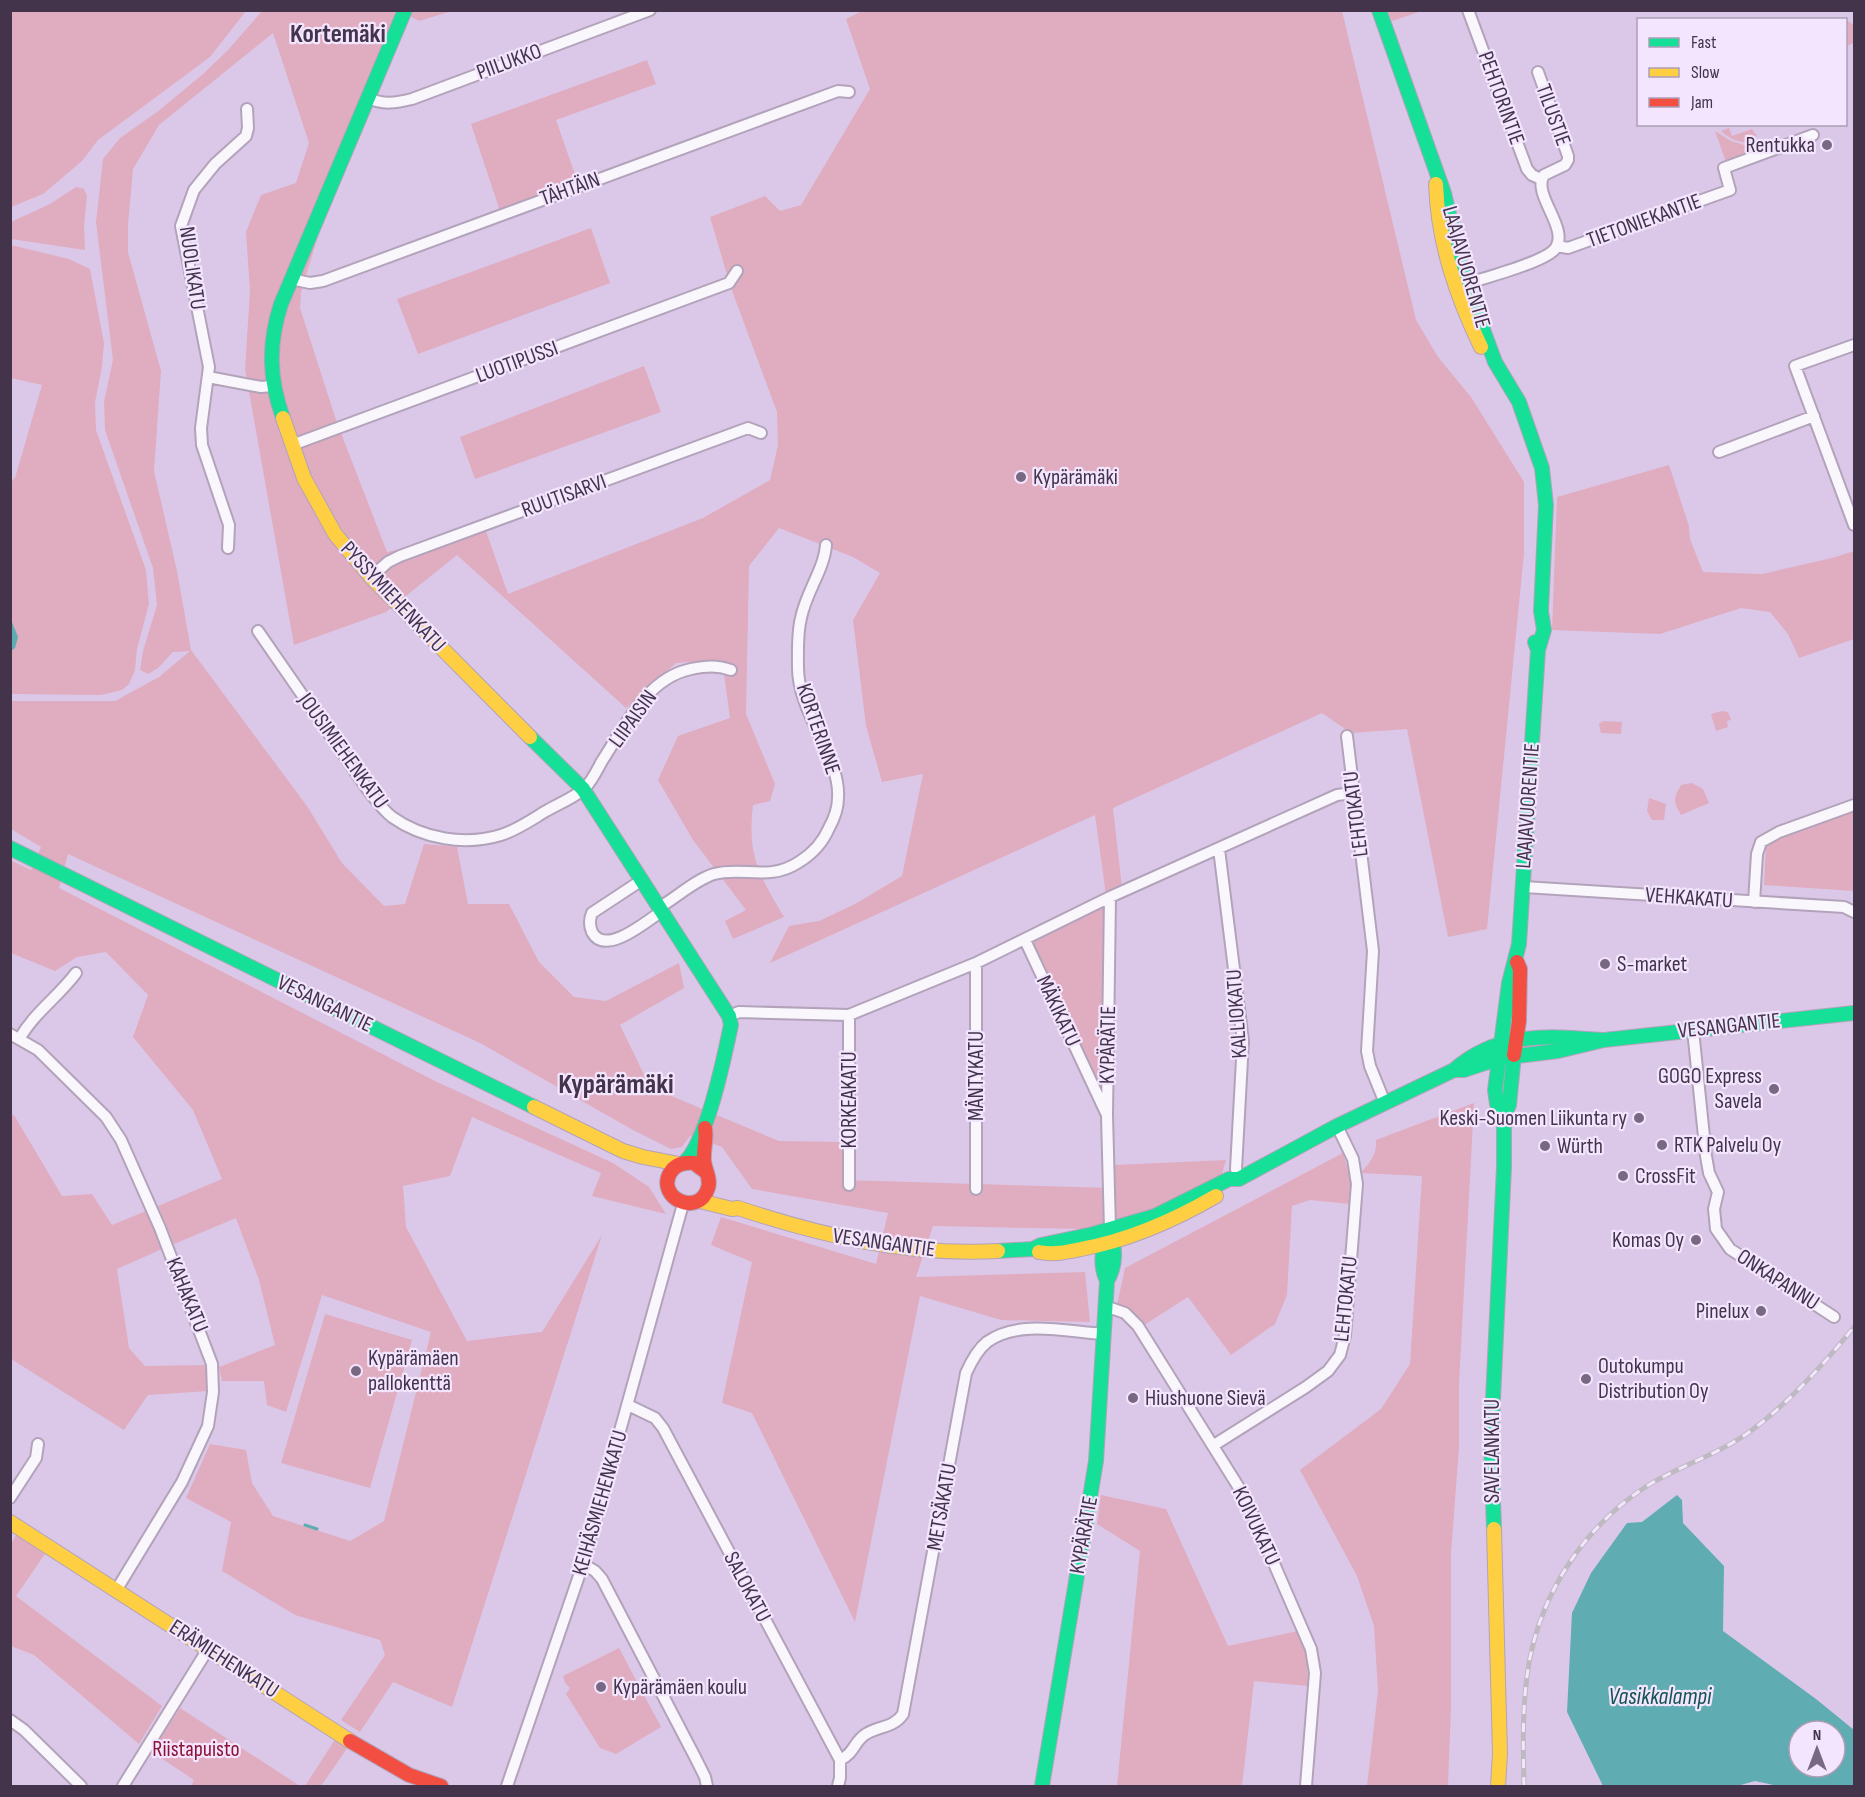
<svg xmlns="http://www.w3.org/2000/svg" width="1865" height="1797" viewBox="0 0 1865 1797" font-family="'Sofia Sans Condensed',sans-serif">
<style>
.green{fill:#e0acc0}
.water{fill:#5facb3;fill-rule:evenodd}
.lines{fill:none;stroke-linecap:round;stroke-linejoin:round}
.stream{stroke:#5facb3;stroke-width:3}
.street-casing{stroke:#b2a3bb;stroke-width:14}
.fast-casing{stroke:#b2a3bb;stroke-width:16}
.slow-casing{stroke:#b2a3bb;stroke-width:16}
.jam-casing{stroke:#b2a3bb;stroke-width:16}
.street{stroke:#faf7fc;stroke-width:10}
.fast{stroke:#16e098;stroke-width:14}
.slow{stroke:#ffcf43;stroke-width:14}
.jam{stroke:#f24e42;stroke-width:14}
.rail-casing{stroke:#bfbac2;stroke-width:5}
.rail{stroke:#f3e5fd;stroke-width:3;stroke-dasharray:9;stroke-linecap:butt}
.poi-dot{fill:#786883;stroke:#f3e5fd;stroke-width:2}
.labels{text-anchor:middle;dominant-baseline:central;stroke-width:4.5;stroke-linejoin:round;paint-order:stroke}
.street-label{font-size:22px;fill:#43344c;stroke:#f3e5fd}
.poi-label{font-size:22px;fill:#43344c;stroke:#f3e5fd;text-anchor:start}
.park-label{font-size:22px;fill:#8d1236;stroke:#f3e5fd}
.water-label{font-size:24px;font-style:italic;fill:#145452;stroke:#f3e5fd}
.quarter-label{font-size:26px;font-weight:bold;fill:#43344c;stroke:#f3e5fd}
.district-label{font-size:28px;font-weight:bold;fill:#43344c;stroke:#f3e5fd}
</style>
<rect width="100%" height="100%" fill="#dbc8e8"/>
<path class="green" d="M11 10H246V11L210 57 98 140 82 161 43 194 11 207Z
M864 10 1342 11 1416 320 1438 357 1471 397 1524 482V553L1487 929 1448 937 1407 729 1351 733 1322 713 1113 808 1122 888 1106 895 1095 815 770 963 789 926 819 921 855 904 902 876 923 774 882 782 866 726 853 620 880 573 853 557 779 528 749 566 746 714 775 784 770 801 753 805C747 857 759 874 784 917L733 939 725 921 746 910 693 840 658 780 678 736 730 718 722 660 676 663 626 708 457 555 386 612 294 645 245 369 250 291 246 232 261 195 296 183 309 143 273 33 159 125 133 169 128 225V252L161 371 154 471 177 571 191 650 307 806 342 863 384 906 405 904 424 844 457 847 468 904H509L539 962 574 997 606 1001 679 963 684 988 620 1025 650 1087 779 1141 843 1142 844 1180 1111 1188 1115 1165 1226 1160 1222 1174 1139 1216 1085 1229 933 1226 916 1277 1085 1272 1090 1322 1001 1320 920 1296 855 1622 752 1413 722 1403 752 1262 711 1245 721 1217 876 1264 888 1213 752 1189 722 1147 690 1136 682 1147 671 1149 633 1130 480 1043 68 854 59 888 435 1081 613 1163 649 1187 666 1214 592 1196 601 1173 472 1117 450 1176 403 1186 406 1227 467 1341 542 1332 602 1235 452 1707 393 1682 360 1732 341 1720 385 1655 380 1640 295 1615 222 1571 231 1522 186 1498 210 1444 246 1450 252 1483 273 1516 350 1541 384 1521 431 1332 322 1295 286 1412 267 1405 264 1381H222L219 1367 275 1345 259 1280 236 1218 174 1244 158 1206 222 1179 193 1110 133 1037 148 995 106 952 77 957 55 971 11 953 10 860 31 870 41 847 11 829V701H115L159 677 190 651 173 652 158 668 148 674 140 670 143 651 157 605 153 568 105 430 104 402 113 360 96 222 103 159 120 138 157 112 202 75 228 50 262 11H399L351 128 301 292 300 308 336 420 387 552 486 531 508 594 703 518 770 480 778 445 777 412 731 288 710 217 765 196 780 211 801 205 870 89 846 19Z
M400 11H452L419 21Z
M1388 11V10L1422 11 1392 21Z
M1846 20 1854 25V43L1846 46V33L1848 32Z
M647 60 656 84 556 120 578 183 501 214 471 124Z
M1729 128 1732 136 1752 129 1755 134H1757L1752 142C1740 144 1730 139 1721 131Z
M1715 131 1731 141 1751 147 1754 151 1726 162Z
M76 187 84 189 87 196 84 225 85 250 11 239V222L50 204Z
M591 228 610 283 418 354 397 299Z
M11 245 69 259 90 269 104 343 102 367 95 402 96 430 146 570 149 604 137 649 135 670 129 684 122 690 101 695 11 694V651L15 648 14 627 10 617V482L15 478 42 385 11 378Z
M644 366 661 412 475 479 460 437Z
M1669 465 1689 526 1690 539 1703 572 1762 574 1832 558 1854 551V639L1799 658 1788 634 1770 612 1741 608 1660 634 1552 630 1557 497Z
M1722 711 1728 712 1731 720 1727 721 1728 727 1716 731 1711 714Z
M1603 721 1622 722 1621 734 1601 733 1599 724Z
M1692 783 1703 789 1709 803 1681 815C1673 801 1673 799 1681 785Z
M1649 798 1666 804 1664 820H1652L1647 811Z
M1854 811V891L1764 885 1766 847 1772 841Z
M1105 904 1104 1100 1033 941Z
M1474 1103 1459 1384V1447L1451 1554V1707L1448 1786H1367L1378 1691 1374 1626 1357 1576 1300 1470 1381 1409 1410 1364 1422 1176 1361 1173C1370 1162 1377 1155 1376 1140Z
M14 1115 62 1196 92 1194 112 1225 146 1211 162 1249 117 1269 129 1348 145 1366 208 1365 209 1391 148 1395 124 1430 11 1359 10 1117Z
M1343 1153 1351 1180 1350 1204 1310 1200 1292 1206 1287 1295 1275 1324 1231 1355 1188 1297 1144 1325 1128 1311 1117 1305 1125 1268Z
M325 1314 412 1340 370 1488 281 1463Z
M1101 1495 1166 1509 1228 1646 1298 1631 1307 1658 1308 1686 1254 1681 1242 1786H1117L1140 1551 1097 1524Z
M16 1535 45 1554 16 1596 162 1706 139 1744 34 1655 11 1646V1544Z
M619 1648 661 1727 616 1754 600 1748 566 1694 570 1688 565 1683 563 1676Z
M180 1708 300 1786H191L194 1780 152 1752Z
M336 1738 348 1747 321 1786H305Z"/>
<path class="water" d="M10 617 18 637 15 648 11 651Z
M1677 1495 1682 1500 1683 1523 1724 1566 1723 1631 1816 1699 1854 1730V1786H1778L1755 1781 1737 1786H1603L1567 1712 1572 1613 1591 1573 1627 1523 1642 1522ZM1799 1731H1835V1767H1799Z"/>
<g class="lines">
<path class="stream" d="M305 1525 317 1529"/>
<g class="street-casing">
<path id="street" d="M1468 10 1527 169 1532 175 1541 179
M368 98C383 105 396 103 412 99L650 10
M1557 246 1568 248 1730 190 1724 168 1813 135
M291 279 310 283 323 281 838 91 849 92
M1463 285C1483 278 1542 263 1554 250 1572 230 1531 195 1544 175L1565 165 1568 160V156L1538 72
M1854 345 1795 366 1854 525
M208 377 261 387 273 386
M292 445 729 283 737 271
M1719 452 1814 416
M228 548 229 525 202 445 201 428 209 367 181 226 194 190 215 164 246 136 248 128 247 109
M371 577 388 562 400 556 748 428 761 433
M258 631 368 790C375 799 383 810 392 817 423 839 465 846 501 835 517 830 531 820 546 811 558 804 574 798 585 788 592 781 597 770 602 761 625 726 647 678 691 669 706 666 717 665 731 670
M1347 736 1373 951 1367 1051 1370 1066 1385 1103
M1219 849 1243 1041 1236 1169 1239 1179
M642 880 592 913C589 920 589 925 592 932 605 957 647 921 662 911
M1523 887 1844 907 1854 912
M1110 897 1107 1115 1110 1229
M1754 902 1757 854 1761 842 1779 832 1854 805
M660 907C677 897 695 880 714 874 743 866 769 882 799 862 812 854 823 842 829 828 834 819 838 809 838 798 841 758 798 713 798 668 798 652 797 633 801 618 806 592 824 570 826 545
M1025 940 1106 1113
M729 1016 739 1012 849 1015 976 963 1110 897 1337 795 1353 793
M1693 1030 1706 1156 1709 1173 1718 1192 1714 1209 1716 1229 1730 1249 1834 1317
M10 1034 38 1050 106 1117 121 1140 160 1228 212 1364 213 1392 208 1426 182 1482 117 1589
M20 1038C34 1013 59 996 76 973
M849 1185V1015
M976 1189V963
M1105 1306 1125 1313 1138 1326 1246 1499 1311 1649 1315 1673 1306 1786
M628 1405 655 1418 663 1428 840 1760V1778L838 1786
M1214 1445 1306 1387 1328 1371 1340 1355 1345 1336 1357 1184 1353 1159 1337 1126
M10 1498 36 1458 38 1444
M583 1564 595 1571 602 1579 695 1757 705 1777 707 1786
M10 1720 24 1730 81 1786
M840 1760C855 1753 854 1741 866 1734 878 1726 894 1728 903 1714L966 1373C971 1362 977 1350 987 1342 1019 1319 1067 1332 1104 1334
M123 1786 208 1649
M507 1786 583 1564 683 1204"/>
</g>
<g class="fast-casing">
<path id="fast" d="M1379 10 1444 193 1460 261 1475 308 1495 362 1519 402 1542 468 1546 505 1541 611 1544 630 1538 650
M283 418C269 379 268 344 281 304L405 10
M530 737 583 789 729 1016 731 1025C724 1058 707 1142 684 1163
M10 848 534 1107
M1454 1070H1464L1500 1058 1558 1051 1604 1040 1854 1013
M1504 1116 1497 1104 1495 1090 1509 983 1519 944 1538 650 1535 642
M1107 1238C1101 1253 1100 1266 1107 1281
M998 1251 1033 1249 1041 1245 1093 1234 1155 1216 1229 1179H1239L1337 1126 1454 1070C1498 1031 1549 1036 1604 1040
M1494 1529 1491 1441 1504 1167V1116L1509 1105 1514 1055
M1042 1786 1096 1461 1107 1281C1117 1264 1115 1248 1110 1229"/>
</g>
<g class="slow-casing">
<path id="slow" d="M1436 184C1438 242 1456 295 1481 347
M283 418 304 478 335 534 371 577 530 737
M534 1107 623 1151 643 1157 679 1164
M700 1201 732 1209 738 1208C822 1236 908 1256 998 1251
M1039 1252C1053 1255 1067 1252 1081 1249 1130 1240 1173 1221 1216 1196
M10 1522 350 1741
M1494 1529 1500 1754 1498 1786"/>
</g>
<g class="jam-casing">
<path id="jam" d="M1514 1055 1519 1021 1520 969 1517 962
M705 1128C707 1139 703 1150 704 1161 705 1170 711 1179 708 1188 699 1218 656 1198 670 1173 675 1164 684 1162 694 1163L706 1172
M350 1741 409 1775 441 1786"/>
</g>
<use href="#street" class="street"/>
<use href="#fast" class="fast"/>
<use href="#slow" class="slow"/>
<use href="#jam" class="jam"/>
<g class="rail-casing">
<path id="rail" d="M1524 1786C1523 1746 1522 1703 1529 1663 1542 1591 1585 1526 1647 1486 1681 1465 1720 1454 1752 1430 1791 1401 1824 1364 1854 1327"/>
</g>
<use href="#rail" class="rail"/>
</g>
<g class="poi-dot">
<circle cx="1827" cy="145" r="6"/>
<circle cx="1021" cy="477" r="6"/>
<circle cx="1605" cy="964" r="6"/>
<circle cx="1774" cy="1089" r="6"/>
<circle cx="1639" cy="1118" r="6"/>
<circle cx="1662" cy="1145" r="6"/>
<circle cx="1545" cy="1146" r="6"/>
<circle cx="1623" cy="1176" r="6"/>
<circle cx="1696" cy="1240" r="6"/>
<circle cx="1761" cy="1311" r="6"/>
<circle cx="356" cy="1371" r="6"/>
<circle cx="1586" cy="1379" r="6"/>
<circle cx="1133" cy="1398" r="6"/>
<circle cx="601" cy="1687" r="6"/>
</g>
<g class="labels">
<g class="street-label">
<text transform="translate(509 62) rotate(-20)">PIILUKKO</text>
<text transform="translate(1501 98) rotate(70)">PEHTORINTIE</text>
<text transform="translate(1553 115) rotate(70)">TILUSTIE</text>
<text transform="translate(570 189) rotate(-20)">TÄHTÄIN</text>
<text transform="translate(1644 221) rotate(-20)">TIETONIEKANTIE</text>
<text transform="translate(1466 267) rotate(74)">LAAJAVUORENTIE</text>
<text transform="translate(192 268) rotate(82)">NUOLIKATU</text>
<text transform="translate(517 362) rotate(-20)">LUOTIPUSSI</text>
<text transform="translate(564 496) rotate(-20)">RUUTISARVI</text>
<text transform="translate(393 597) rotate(47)">PYSSYMIEHENKATU</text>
<text transform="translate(633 719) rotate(-54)">LIIPAISIN</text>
<text transform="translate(818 729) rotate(71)">KORTERINNE</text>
<text transform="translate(343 751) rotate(54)">JOUSIMIEHENKATU</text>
<text transform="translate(1528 806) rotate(-86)">LAAJAVUORENTIE</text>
<text transform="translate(1356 814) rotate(-97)">LEHTOKATU</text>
<text transform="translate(1689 898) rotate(4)">VEHKAKATU</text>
<text transform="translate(325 1004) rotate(26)">VESANGANTIE</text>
<text transform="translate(1058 1011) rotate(65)">MÄKIKATU</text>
<text transform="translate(1237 1014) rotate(-94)">KALLIOKATU</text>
<text transform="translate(1729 1026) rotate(-6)">VESANGANTIE</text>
<text transform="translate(1108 1045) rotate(-89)">KYPÄRÄTIE</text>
<text transform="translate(976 1076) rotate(-90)">MÄNTYKATU</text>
<text transform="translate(849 1100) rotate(-90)">KORKEAKATU</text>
<text transform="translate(884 1243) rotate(8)">VESANGANTIE</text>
<text transform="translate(1778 1280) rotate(33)">ONKAPANNU</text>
<text transform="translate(187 1295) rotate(68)">KAHAKATU</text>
<text transform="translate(1346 1299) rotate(-84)">LEHTOKATU</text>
<text transform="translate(1492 1451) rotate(-90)">SAVELANKATU</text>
<text transform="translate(600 1503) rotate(-74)">KEIHÄSMIEHENKATU</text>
<text transform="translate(942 1507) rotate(-80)">METSÄKATU</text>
<text transform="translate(1256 1526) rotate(65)">KOIVUKATU</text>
<text transform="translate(1084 1535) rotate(-80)">KYPÄRÄTIE</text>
<text transform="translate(747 1587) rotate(62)">SALOKATU</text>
<text transform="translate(224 1659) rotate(33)">ERÄMIEHENKATU</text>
</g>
<g class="poi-label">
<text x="1815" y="145" text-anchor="end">Rentukka</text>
<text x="1033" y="477">Kypärämäki</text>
<text x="1617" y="964">S-market</text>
<text x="1762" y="1076" text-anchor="end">GOGO Express<tspan x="1762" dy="25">Savela</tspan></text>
<text x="1627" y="1118" text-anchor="end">Keski-Suomen Liikunta ry</text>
<text x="1674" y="1145">RTK Palvelu Oy</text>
<text x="1557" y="1146">Würth</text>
<text x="1635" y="1176">CrossFit</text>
<text x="1684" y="1240" text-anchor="end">Komas Oy</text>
<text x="1749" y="1311" text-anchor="end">Pinelux</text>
<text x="368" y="1358">Kypärämäen<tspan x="368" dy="25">pallokenttä</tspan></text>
<text x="1598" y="1366">Outokumpu<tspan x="1598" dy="25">Distribution Oy</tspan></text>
<text x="1145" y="1398">Hiushuone Sievä</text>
<text x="613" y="1687">Kypärämäen koulu</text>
</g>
<g class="park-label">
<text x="196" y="1749">Riistapuisto</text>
</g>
<g class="water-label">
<text x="1660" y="1696">Vasikkalampi</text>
</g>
<g class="quarter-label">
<text x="338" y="34">Kortemäki</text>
</g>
<g class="district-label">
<text x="616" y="1084">Kypärämäki</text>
</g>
</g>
<rect width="1865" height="1797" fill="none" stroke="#43344c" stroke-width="24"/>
<rect x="1637" y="18" width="210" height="108" fill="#f3e5fd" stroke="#ad9eb6" stroke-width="1.5"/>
<rect x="1649" y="38" width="30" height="9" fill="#16e098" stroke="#ad9eb6" stroke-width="1.5"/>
<text x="1691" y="48" font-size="18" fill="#43344c">Fast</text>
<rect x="1649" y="68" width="30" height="9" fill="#ffcf43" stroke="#ad9eb6" stroke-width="1.5"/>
<text x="1691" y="78" font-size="18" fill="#43344c">Slow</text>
<rect x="1649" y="98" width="30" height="9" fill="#f24e42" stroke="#ad9eb6" stroke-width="1.5"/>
<text x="1691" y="108" font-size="18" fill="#43344c">Jam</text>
<g transform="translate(1817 1749)"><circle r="28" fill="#f3e5fd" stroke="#ad9eb6" stroke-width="1.5"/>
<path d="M0-4.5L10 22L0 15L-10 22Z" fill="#786883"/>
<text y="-9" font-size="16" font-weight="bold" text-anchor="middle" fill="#43344c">N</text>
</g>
</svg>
